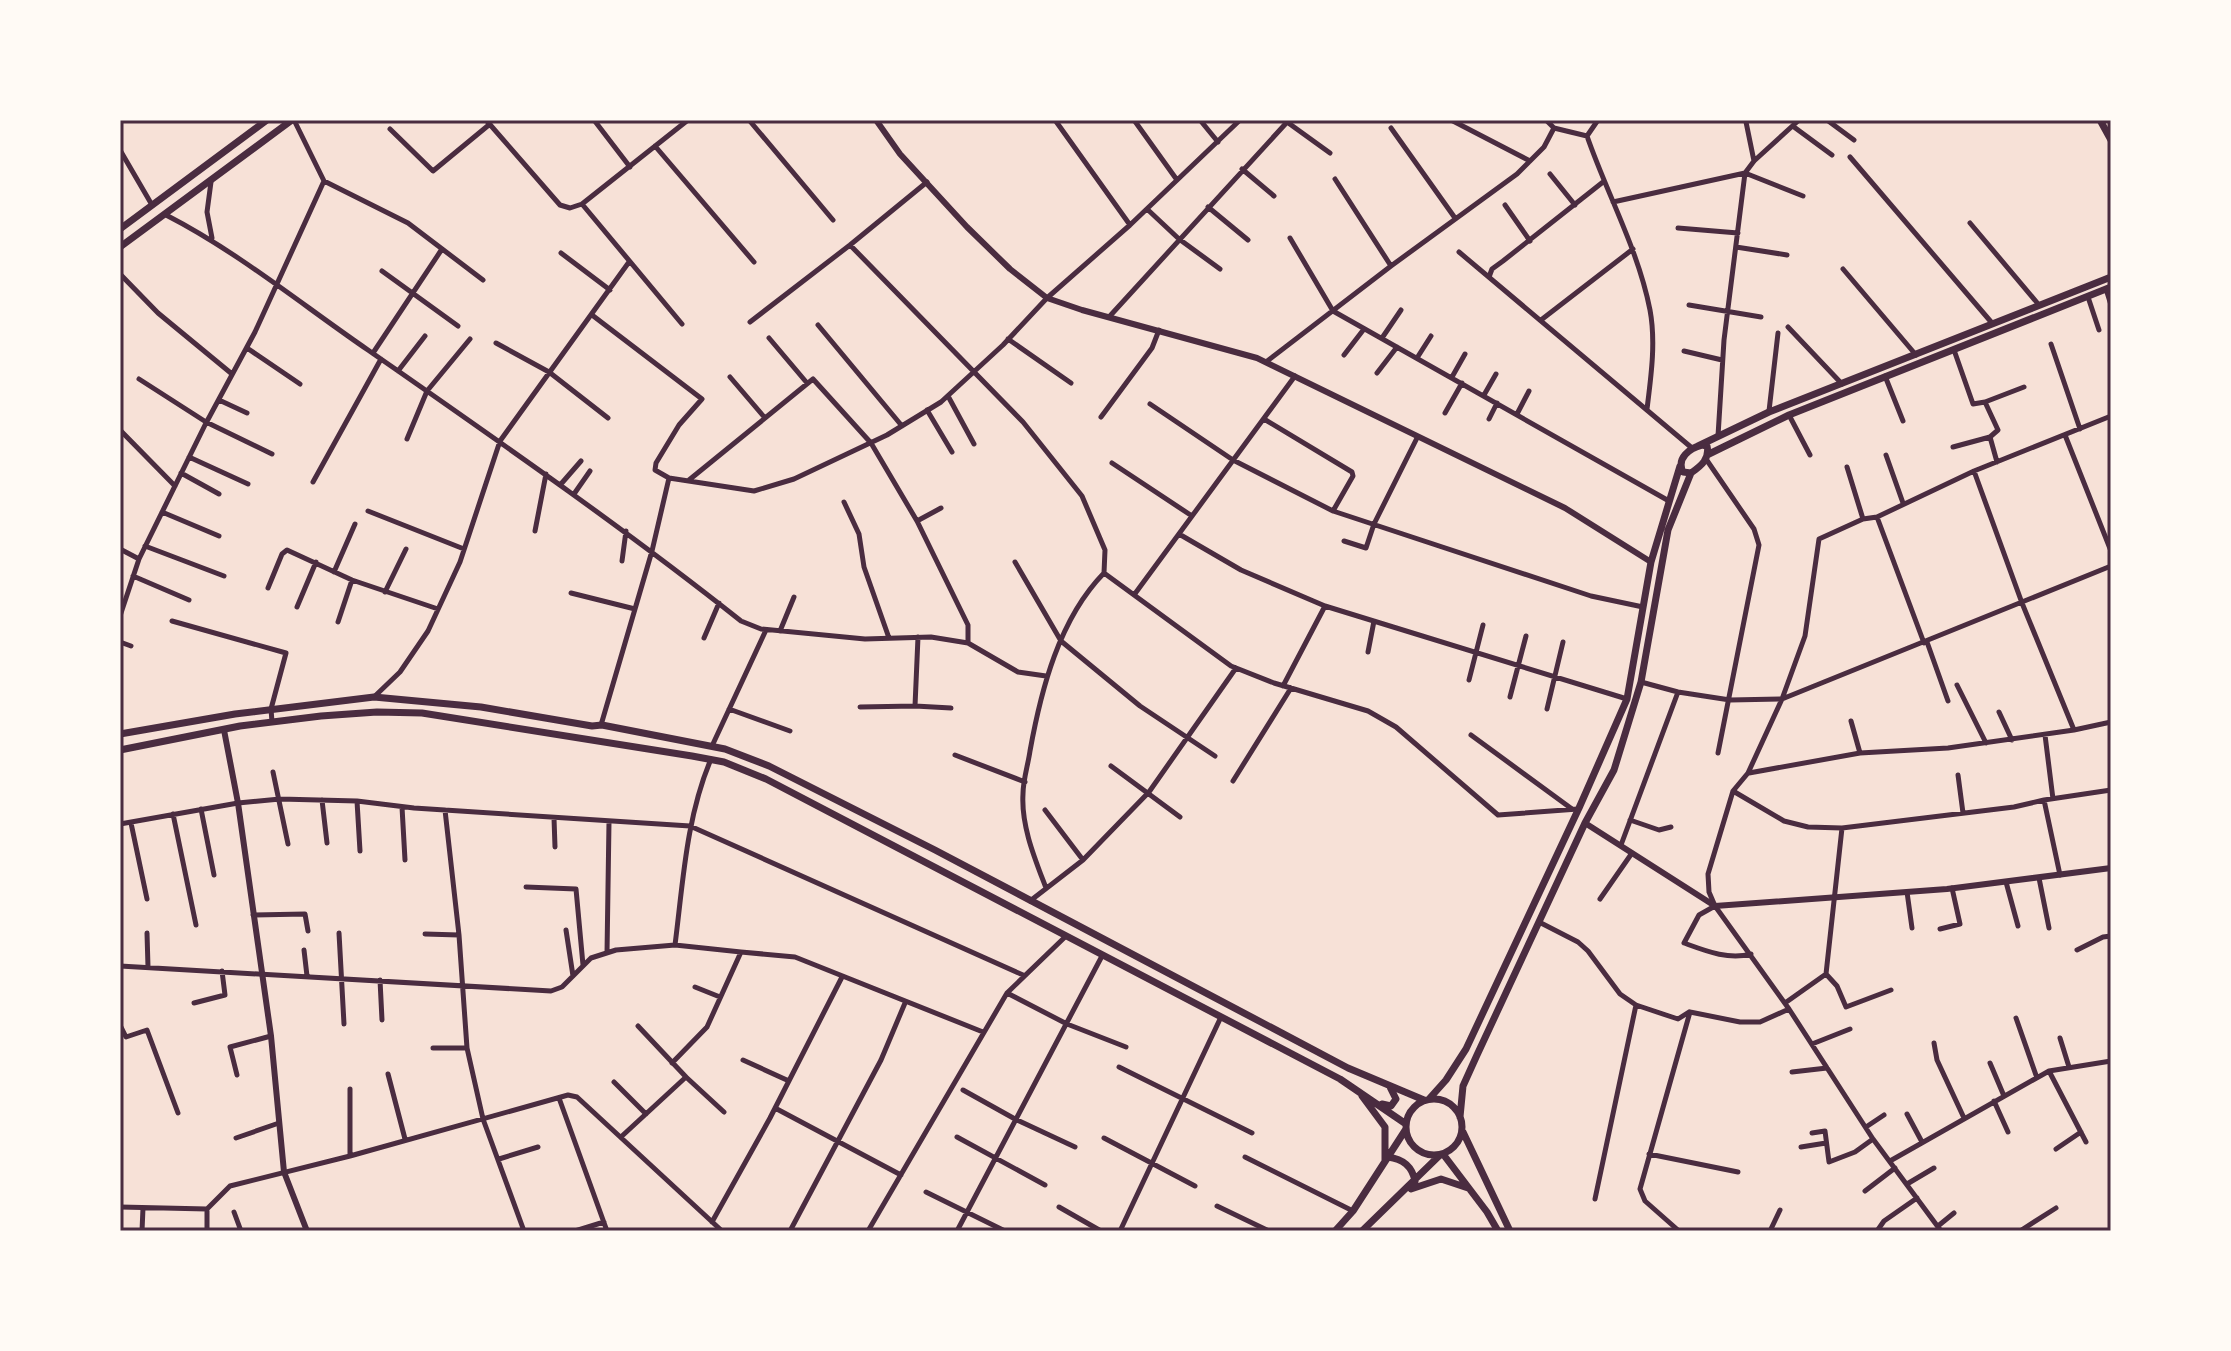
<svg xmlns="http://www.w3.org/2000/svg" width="2231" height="1351" viewBox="0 0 2231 1351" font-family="'Fira Sans Condensed',sans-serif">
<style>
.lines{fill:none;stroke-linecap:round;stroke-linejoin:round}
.minor{stroke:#4a2c40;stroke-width:5}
.tertiary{stroke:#4a2c40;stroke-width:6}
.secondary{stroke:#4a2c40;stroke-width:7}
.neatline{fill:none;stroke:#4a2c40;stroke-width:3}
</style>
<rect width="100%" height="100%" fill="#f7e1d7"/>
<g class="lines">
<path class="minor" d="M486 120 560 205 570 208 582 204 688 120
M594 120 630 167
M749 120 833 220
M1055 120 1130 225
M1134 120 1177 180
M1200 120 1218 142
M1451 120 1530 161
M1546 120 1554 128 1587 136
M1827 120 1854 140
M1287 122 1330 153
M1746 122 1754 161
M1794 127 1832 155
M1391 128 1455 218
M390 129 433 171 490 124
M1587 136C1607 194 1638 249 1650 310 1656 342 1651 377 1647 409
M1587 136 1598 120
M655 146 754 262
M120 150 152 205
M1850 157 1992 323
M1242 169 1274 196
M1745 173 1803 196
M1550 174 1575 205
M1335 179 1391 266
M324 181 408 223 483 280
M211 182 207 212 212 238
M1613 202 1745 173
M582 204 682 324
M1505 205 1530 241
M1208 207 1248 240
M1147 209 1179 239 1220 269
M166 215C238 252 301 304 368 350 494 438 620 525 741 621L761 629 865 639 931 637 968 643 1018 672 1046 676
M1970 223 2039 305
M1678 228 1738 233
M1290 238 1333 311 1669 501
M850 245 1023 422 1082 496 1105 550 1104 573C1059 619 1041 690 1030 751 1028 765 1023 780 1023 794 1021 826 1035 859 1046 888
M1736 247 1787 255
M1459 252 1692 448
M561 253 610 290
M1843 269 1916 355
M382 271 458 326
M120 274 158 313 232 374
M1489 277 1492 269 1503 261 1603 182
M2106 289 2111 305
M2088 297 2099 330
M1689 305 1761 317
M592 315 702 399 679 425 656 463 655 470 669 478
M1109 317 1289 120
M1541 320 1633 249
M750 322 850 245 927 182
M818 325 902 426
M1788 327 1842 384
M769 338 807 383
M1382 338 1401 310
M1008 339 1071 383
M496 343 549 372 608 418
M2051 344 2080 429
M247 348 300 384
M1954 350 1973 404 1985 402 1998 430 1990 437 1997 462
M1684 351 1722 360
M373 353 442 249
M1344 355 1364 329
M1417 358 1431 336
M1266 362 1391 266 1517 174 1544 147 1554 128
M398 371 425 336
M1377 373 1397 347
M1885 376 1903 421
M730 377 765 418
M1452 377 1465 354
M139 379 206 422 272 454
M1484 395 1496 374
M948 396 974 444
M219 400 247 413
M1985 402 2024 387
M1150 404 1233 460 1333 511 1591 596 1643 607
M927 410 952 452
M1769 411 1778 333
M1445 413 1462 383
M1517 414 1529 391
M1789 415 1810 455
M1101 417 1152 348 1159 330
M1264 419 1352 472 1353 476 1333 511
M1489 419 1497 403
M120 430 175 486
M2065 435 2111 551
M1718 436 1724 340 1745 173 1754 161 1799 120
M407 439 427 391 470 339
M1953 447 1990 437
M1886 455 1903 503
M189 457 248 484
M1706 459 1754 529 1759 545 1718 753
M1112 463 1192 516
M1847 467 1863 519
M1974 471 2022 603 2074 730
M181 473 219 494
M689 480 813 379 871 443 917 521 968 625V643
M313 482 381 359
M561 484 581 461
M574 494 590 471
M844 502 859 534 864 567 889 638
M368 511 464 549
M162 512 219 536
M1877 517 1924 643
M917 521 941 508
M535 531 546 474
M1179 534 1241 570 1325 606 1627 699
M1344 541 1366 548 1374 524 1417 438
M145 546 224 576
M120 549 139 559
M622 561 626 531
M1015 562 1061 641 1140 706 1215 756
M334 572 355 524
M1104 573 1231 666 1274 683 1368 711 1396 727 1498 815 1578 809
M133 576 189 600
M268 588 282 554 287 550 352 580 438 609
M385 592 406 549
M571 593 635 609
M1134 595 1295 376
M297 607 316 562
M120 616 139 559 205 425 255 332 324 181 294 120
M172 621 286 653 271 709 272 722
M338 622 352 580
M780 631 794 597
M704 638 719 603
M120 642 131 646
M1927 642 1948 701
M1368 652 1374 621
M1469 680 1483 625
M1641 682 1678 692 1730 700 1782 699 2111 566
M1957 685 1986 743
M1283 686 1325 606
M375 696 400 672 428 631 460 562 500 441 629 262
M1510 697 1526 636
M915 706 951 708
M860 707 915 706 918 637
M729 709 790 731
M1547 709 1563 642
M1999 712 2012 740
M1851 721 1860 753
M601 725 652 551 669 478 754 491 794 479 887 435 941 402 1003 345 1047 298 1130 225 1240 120
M1471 735 1572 809
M2045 735 2053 799
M712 746 766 630
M955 755 1025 782
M1111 766 1180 817
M273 772 288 844
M1749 773 1860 753 1948 748 2074 730 2111 722
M1958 775 1963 813
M1233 781 1291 688
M1733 791 1784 821 1808 827 1842 828 2014 807 2044 800 2111 790
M322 800 327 843
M2044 800 2060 875
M357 801 360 851
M402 807 405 860
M201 809 214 875
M445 810 459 935 467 1048 483 1119 524 1231
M1045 810 1083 860
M173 814 196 925
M554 818 555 847
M1630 820 1659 830 1671 827
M131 823 147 899
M120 824 238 803 280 799 357 801 414 808 690 826 1023 975
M1621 845 1678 692
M2039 878 2049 928
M2006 882 2018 926
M526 887 576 889 583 965
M1907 892 1912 928
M1600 899 1632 853
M1030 901 1083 860 1149 792 1236 668
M1715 906 1699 915 1684 943C1706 951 1728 960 1751 954
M253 915 305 914 308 931
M1539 922 1578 942 1588 951 1620 994 1636 1005 1678 1019 1689 1012
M1940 929 1960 924 1952 888
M566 930 573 976
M147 933 148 967
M339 933 344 1024
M425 934 459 935
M675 945C683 883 686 818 711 759
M304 950 307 976
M2077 950 2103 937 2111 936
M607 953 609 822
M120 966 551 991 562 987 591 958 616 950 675 945 741 952 795 957 983 1032
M1826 974 1842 828
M1826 974 1837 986 1846 1007 1891 990
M380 980 382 1020
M695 987 720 997
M1007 993 1067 1024 1126 1047
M194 1003 225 995 222 971
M1785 1003 1826 974
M1690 1012 1740 1022H1760L1789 1009
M2016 1018 2037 1078
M120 1025 126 1037 147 1030 178 1113
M638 1026 686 1077 724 1112
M2060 1038 2069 1067
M1934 1043 1937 1060 1964 1118
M1812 1044 1850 1029
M433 1048H467
M743 1060 789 1081
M672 1063 707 1027 741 952
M1990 1063 2004 1096
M1119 1067 1252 1133
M2049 1071 2086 1142
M1792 1072 1827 1068
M388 1074 405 1139
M237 1075 230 1047 271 1036
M614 1082 646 1114
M350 1089V1156
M963 1090 1015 1119 1075 1147
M559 1098 607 1231
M1994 1101 2008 1132
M775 1108 901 1175
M1907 1114 1922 1142
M1866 1127 1884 1115
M1812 1133 1825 1131 1829 1162 1855 1152 1873 1139
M622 1136 686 1077
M957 1137 1045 1185
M236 1138 279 1123
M1104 1138 1195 1186
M1801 1147 1826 1143
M2056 1149 2081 1132
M1649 1154 1738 1172
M1245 1157 1353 1211
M499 1159 538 1147
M1890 1161 2049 1071 2111 1061
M1907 1184 1934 1168
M1865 1191 1895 1168
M926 1192 1005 1231
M1595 1199 1636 1005
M1217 1206 1269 1231
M120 1207 207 1209
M1059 1207 1101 1231
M234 1212 241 1231
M712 1222 770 1118 842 977
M1938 1226 1954 1213
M142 1231 143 1208
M207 1231V1209L230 1186 350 1156 568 1095 577 1097 722 1231
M575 1231 604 1222
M790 1231 881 1060 905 1003
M868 1231 1007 993 1065 937
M957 1231 1102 956
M1120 1231 1221 1017
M1679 1231 1645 1201 1640 1189 1690 1012
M1770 1231 1780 1210
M1877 1231 1884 1221 1917 1198
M1941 1231 1873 1139 1789 1009 1715 906 1709 892 1708 874 1733 791 1748 773 1782 699 1805 636 1819 539 1863 519 1877 517 1974 471 2111 416
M2020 1231 2056 1208"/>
<path class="tertiary" d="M876 120 900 154 967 227 1010 269 1047 298 1082 310 1257 358 1565 508 1651 562
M224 730 238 803 271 1036 284 1172 307 1231
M1585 823 1715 906 1947 889 2111 868"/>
<path class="secondary" d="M2100 120 2111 140
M120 229 267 120
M120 247 292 120
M1702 445 1707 446C1710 459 1701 466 1691 473L1683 472C1676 458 1690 448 1702 445Z
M1698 446 1769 412 2111 277
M1709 454 1789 415 2111 287
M120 734 235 714 374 697 481 707 592 726 602 725 725 749 769 766 935 850 1348 1068 1424 1100
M120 750 240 726 321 716 377 712 422 713 692 756 724 762 766 779 1340 1079 1406 1124
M1362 1096 1385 1127V1160
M1406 1127a28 28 0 1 1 56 0a28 28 0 1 1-56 0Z
M1429 1099 1446 1080 1466 1049 1579 808 1627 699 1651 562 1680 466
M1382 1104 1391 1106 1396 1099 1390 1087
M1460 1117 1463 1086 1477 1055 1585 823 1614 770 1641 682 1668 530 1691 473
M1463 1132 1510 1231
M1443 1154 1487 1212 1498 1231
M1388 1157C1403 1159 1412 1166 1415 1181
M1411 1189 1441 1179 1468 1188
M1335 1231 1353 1211 1406 1129
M1362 1231 1440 1155"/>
</g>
<rect width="2231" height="1351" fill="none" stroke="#fffaf5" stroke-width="244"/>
<rect x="122" y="122" width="1987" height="1107" class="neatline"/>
</svg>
